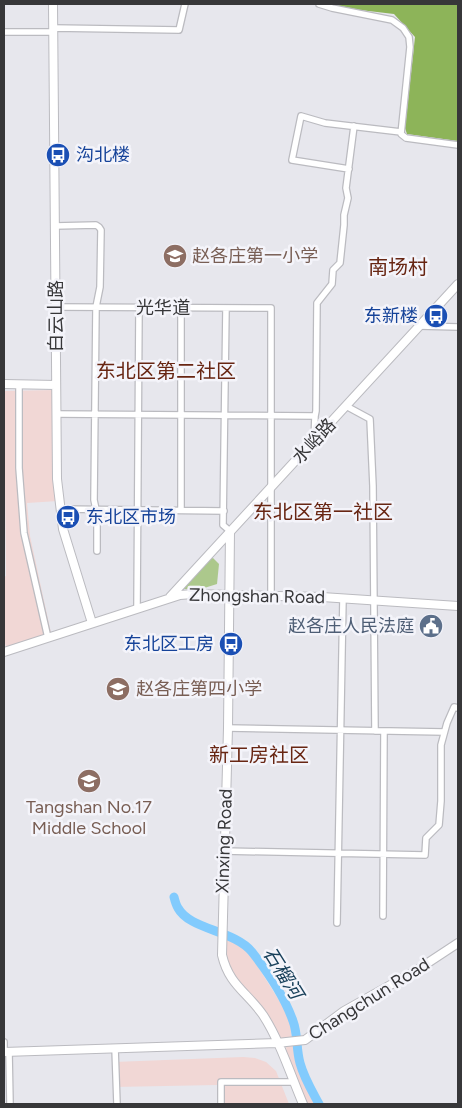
<svg xmlns="http://www.w3.org/2000/svg" width="462" height="1108" viewBox="0 0 462 1108" font-family="Figtree,'Noto Sans SC',sans-serif">
<style>
.commercial{fill:#f1d7d5}
.green{fill:#acc88c}
.forest{fill:#8db459}
.lines{fill:none;stroke-linecap:round;stroke-linejoin:round}
.river{stroke:#82cbfd;stroke-width:9}
.street-casing{stroke:#bbbbc0;stroke-width:8}
.secondary-casing{stroke:#bbbbc0;stroke-width:10}
.street{stroke:#fff;stroke-width:5.5}
.secondary{stroke:#fff;stroke-width:8}
.labels{text-anchor:middle;dominant-baseline:central;stroke-width:5;stroke-linejoin:round;paint-order:stroke}
.transit-label{font-size:18px;fill:#164399;stroke:#f4f4fa;text-anchor:start}
.education-label{font-size:18px;fill:#785e54;stroke:#f4f4fa;text-anchor:start}
.street-label{font-size:18px;fill:#373739;stroke:#f4f4fa}
.service-label{font-size:18px;fill:#4e5e75;stroke:#f4f4fa;text-anchor:end}
.water-label{font-size:19px;font-style:italic;fill:#19415b;stroke:#f4f4fa}
.quarter-label{font-size:20px;fill:#682613;stroke:#f4f4fa}
</style>
<rect width="100%" height="100%" fill="#e7e7ed"/>
<path class="commercial" d="M55 390 58 501 27 503 30 536 51 633 6 647 4 640V577L6 576 4 391Z
M226 939 232 941 248 951 285 1010 290 1021 292 1039 280 1038 262 1006 235 977 228 963 226 952Z
M293 1044 296 1063 317 1104H307L287 1057 286 1046Z
M243 1057 255 1058 266 1062 276 1071 289 1104H218L217 1085 114 1087V1062Z"/>
<path class="green" d="M213 558 219 564 217 584 201 589H184V587L210 559Z"/>
<path class="forest" d="M331 4H458V141L407 134 405 128 415 37 394 14 360 10Z"/>
<g class="lines">
<path class="river" d="M174 897C175 901 176 905 178 908 190 930 234 930 252 952 267 971 285 998 293 1021 298 1034 296 1049 300 1063 304 1078 312 1091 319 1104"/>
<g class="street-casing">
<path id="street" d="M319 4 332 8 392 20 403 28 409 37 410 47 401 134 406 138 458 145
M54 28 179 30 185 4
M4 32H54
M349 169 292 160 301 116 325 123 401 132
M55 226 96 225 99 227 101 230 100 287 96 307 94 500 97 514V551
M56 307 271 308V596
M226 308 223 525 230 531
M419 326 458 327
M19 384V468L24 533 48 638
M346 406 370 419 373 486 375 731
M57 414 315 416 314 440
M315 416 316 411 317 303 332 284 333 270 340 263 344 225V215L348 198 346 188 354 126
M60 509 224 511
M181 510V308
M137 608 139 308
M228 728 444 732
M224 851 425 855 426 838 439 825 441 801V745L447 723 454 707 458 708
M383 916 384 731
M337 923 343 598
M4 1042V1052
M115 1048 117 1104
M9 1052 10 1104
M221 1104V1082H293"/>
</g>
<g class="secondary-casing">
<path id="secondary" d="M53 4 57 479 63 529 92 623
M4 384 56 385
M230 531 228 728 222 955C229 985 247 992 263 1015 280 1041 291 1076 303 1104
M170 597 458 284
M4 652 180 595 193 594 322 597 458 606
M4 1052 277 1043 305 1040 344 1011 417 970 458 943"/>
</g>
<use href="#street" class="street"/>
<use href="#secondary" class="secondary"/>
</g>
<defs>
<g id="bus-disc" transform="scale(1.25)"><circle r="9.5" fill="#1a4fb4" stroke="#f4f4fa"/><path d="M-5-6H5V4H4V6H2V4H-2V6H-4V4H-5ZM-3.5-4V0h7V-4ZM-3.5 1.2v1.5H-2V1.2ZM2 1.2v1.5H3.5V1.2Z" fill="#fff"/></g>
<g id="school-disc" transform="scale(1.25)"><circle r="9.5" fill="#8d6e63" stroke="#f4f4fa"/><path d="M0-5L7-2L0 1L-7-2ZM-4 1L0 2.5L4 1V4Q0 6-4 4Z" fill="#fff"/></g>
<g id="civic-disc" transform="scale(1.25)"><circle r="9.5" fill="#5c6f8a" stroke="#f4f4fa"/><path d="M-.6-6.5H3V-4.5H.6V-3L4-1V1h2V6H-6V1h2V-1L-.6-3ZM-1.2 2.5V6h2.4V2.5Z" fill="#fff"/></g>
</defs>
<g fill-rule="evenodd">
<use href="#bus-disc" x="58" y="155"/>
<use href="#school-disc" x="175" y="256"/>
<use href="#bus-disc" x="436" y="316"/>
<use href="#bus-disc" x="68" y="517"/>
<use href="#civic-disc" x="431" y="626"/>
<use href="#bus-disc" x="231" y="644"/>
<use href="#school-disc" x="118" y="689"/>
<use href="#school-disc" x="89" y="781"/>
</g>
<g class="labels">
<g class="transit-label">
<text x="76" y="155">沟北楼</text>
<text x="418" y="316" text-anchor="end">东新楼</text>
<text x="86" y="517">东北区市场</text>
<text x="214" y="644" text-anchor="end">东北区工房</text>
</g>
<g class="education-label">
<text x="192" y="256">赵各庄第一小学</text>
<text x="136" y="689">赵各庄第四小学</text>
<text x="89" y="807" text-anchor="middle">Tangshan No.17<tspan x="89" dy="21">Middle School</tspan></text>
</g>
<g class="street-label">
<text x="163" y="308">光华道</text>
<text transform="translate(56 316) rotate(-90)">白云山路</text>
<text transform="translate(314 441) rotate(-47)">水峪路</text>
<text transform="translate(257 596) rotate(1)">Zhongshan Road</text>
<text transform="translate(224 841) rotate(-88)">Xinxing Road</text>
<text transform="translate(369 999) rotate(-32)">Changchun Road</text>
</g>
<g class="service-label">
<text x="414" y="626">赵各庄人民法庭</text>
</g>
<g class="water-label">
<text transform="translate(283 973) rotate(58)">石榴河</text>
</g>
<g class="quarter-label">
<text x="398" y="267">南场村</text>
<text x="166" y="371">东北区第二社区</text>
<text x="323" y="512">东北区第一社区</text>
<text x="259" y="755">新工房社区</text>
</g>
</g>
<rect width="462" height="1108" fill="none" stroke="#373739" stroke-width="10"/>
</svg>
